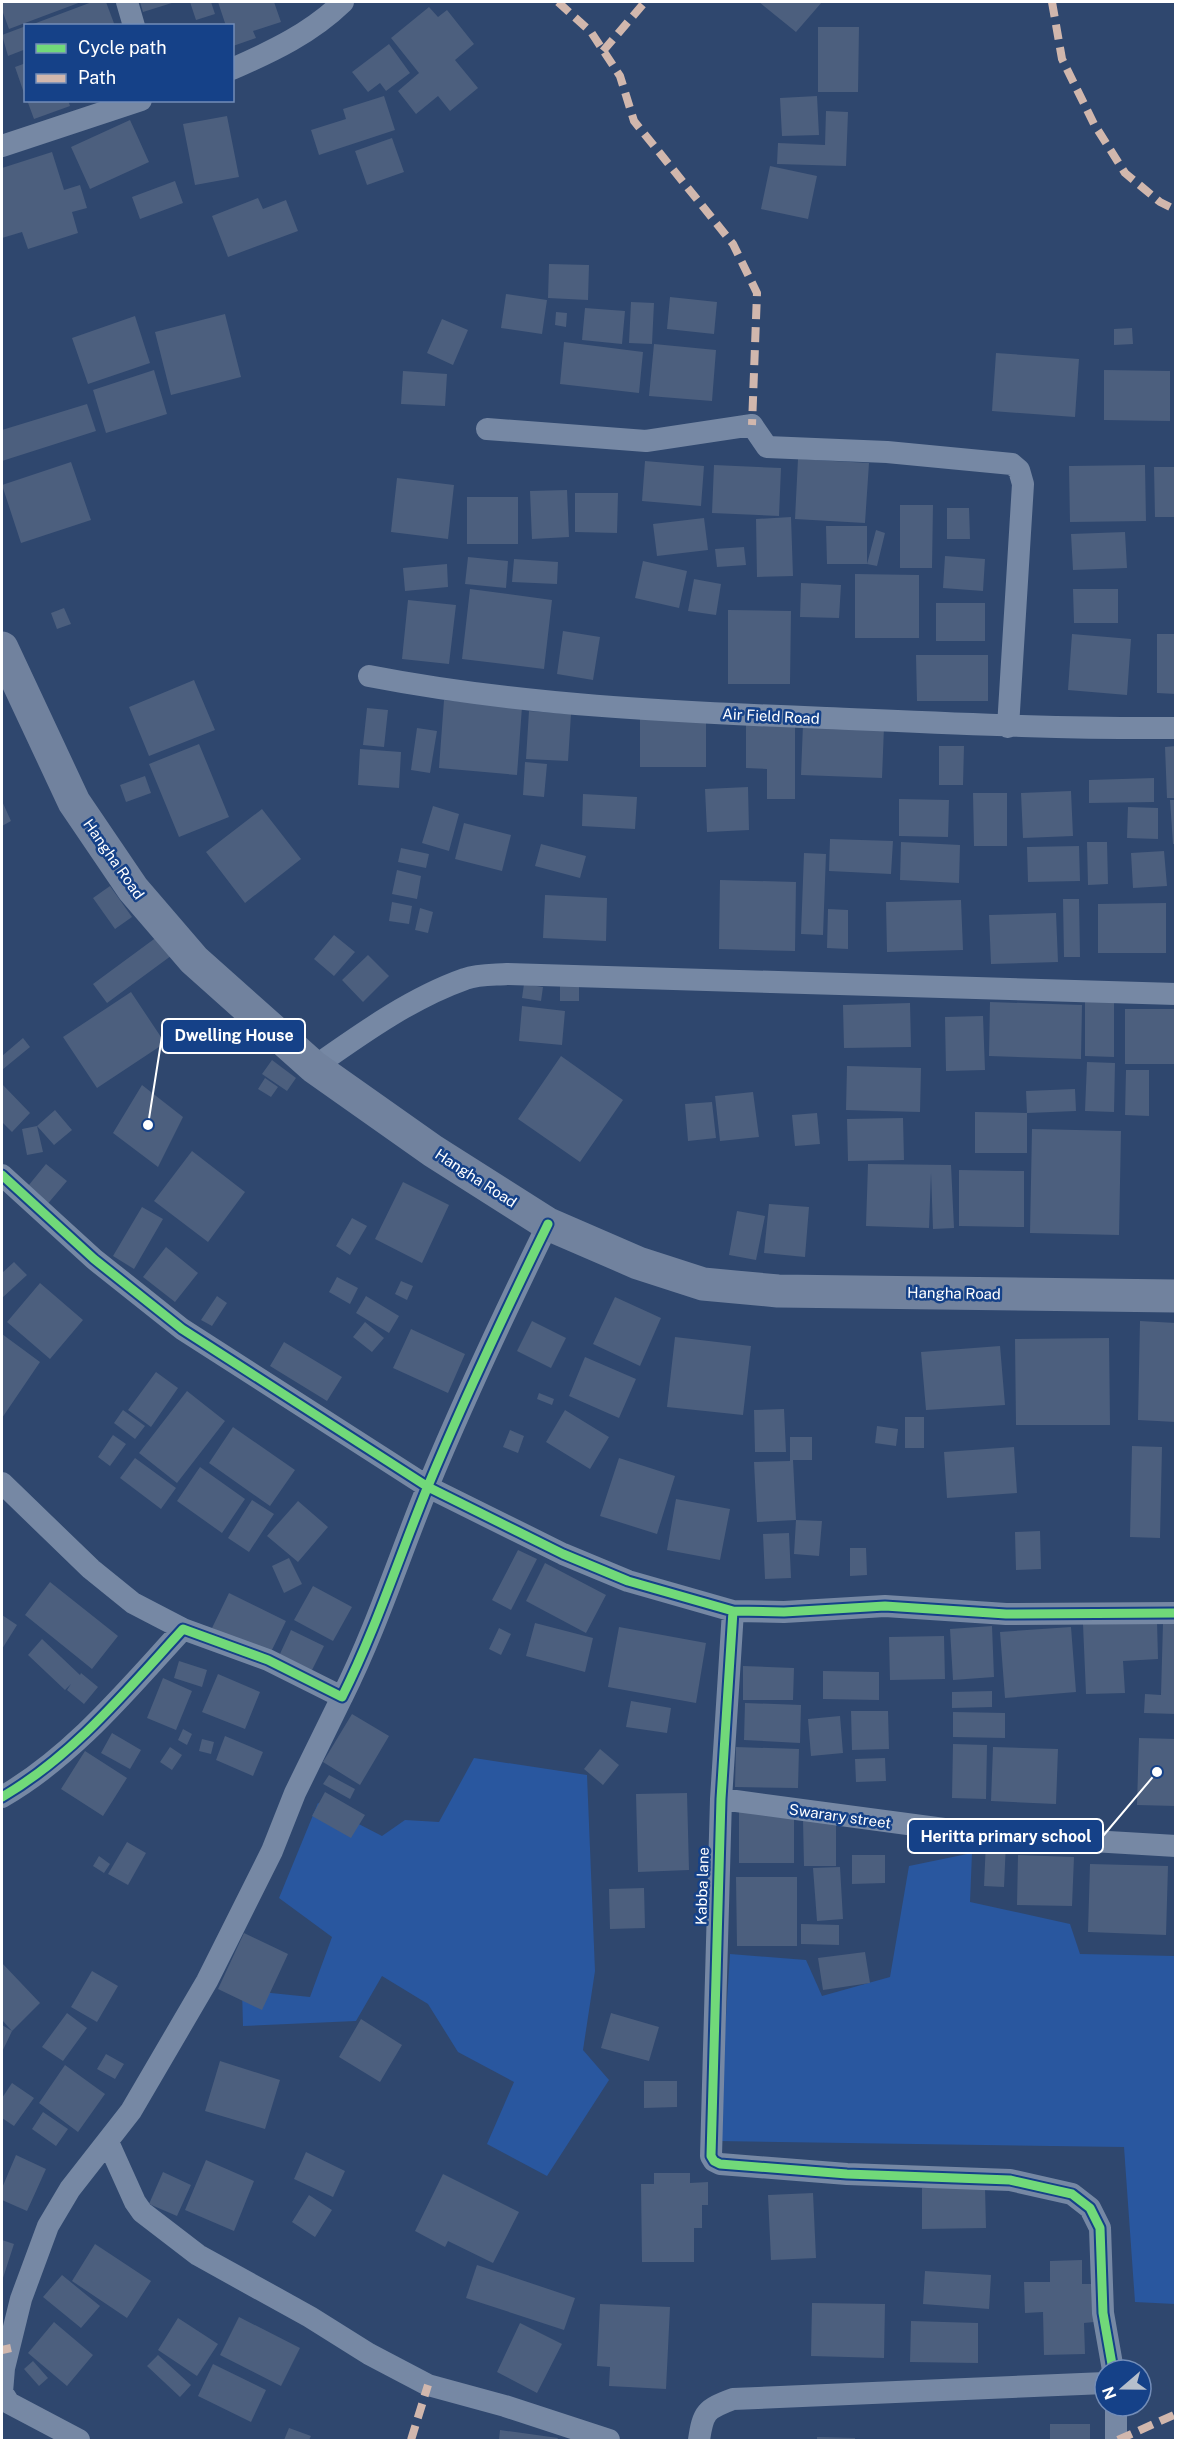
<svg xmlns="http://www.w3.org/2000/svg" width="1177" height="2442" viewBox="0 0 1177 2442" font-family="'Public Sans',sans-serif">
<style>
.green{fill:#29579f}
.building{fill:#4c5f7e}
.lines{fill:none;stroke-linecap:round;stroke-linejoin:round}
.minor{stroke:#7688a4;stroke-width:22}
.trunk{stroke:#71829e;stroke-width:33}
.quiet{stroke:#d1b7ad;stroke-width:8;stroke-dasharray:15 8;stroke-linecap:butt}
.cycleway-casing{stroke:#154188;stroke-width:13}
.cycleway{stroke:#71d979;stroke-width:9}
.labels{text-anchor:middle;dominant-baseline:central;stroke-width:5;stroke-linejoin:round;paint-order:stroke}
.street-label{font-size:15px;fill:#fff;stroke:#154188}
.leader{fill:none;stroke:#fff;stroke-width:2}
.callout-dot{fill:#fff;stroke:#154188;stroke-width:2}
.callout{fill:#154188;stroke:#fff;stroke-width:2}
.callout-label{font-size:16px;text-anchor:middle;font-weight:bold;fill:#fff}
</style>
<rect width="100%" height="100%" fill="#2f476e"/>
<path class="green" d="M474 1758 587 1775 595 1971 583 2050 609 2080 547 2176 487 2144 514 2082 458 2052 428 2004 382 1976 356 2021 243 2026 242 1990 310 1997 332 1937 279 1898 318 1803 382 1836 405 1820 439 1822Z
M972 1853 970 1902 1070 1924 1080 1954 1175 1956V2304L1135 2302 1124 2147 718 2141 730 1954 806 1960 822 1996 890 1977 909 1866Z"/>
<path class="building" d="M2 2H81L9 29 2 10Z
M92 2H106L115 26H28Z
M140 2H175L143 12Z
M190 2H211L215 14 196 20Z
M218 2H274L281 22 253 31 256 38 233 46 232 26H226Z
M759 2H822L796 32Z
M429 7 438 17 447 10 474 44 455 60 478 88 450 111 438 96 416 114 398 91 419 73 391 38Z
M26 26V49L8 56 2 35Z
M818 27H859L858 92H818Z
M389 44 410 73 386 91 380 83 368 92 352 72Z
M26 63V95L25 96 15 67Z
M384 96 395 130 319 155 311 130 346 119 343 109Z
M817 96 819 135 782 136 780 98Z
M27 100H68L70 106 34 119Z
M826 111 848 112 846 166 777 164 778 143 825 145Z
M227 116 239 177 195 185 183 124Z
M130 120 149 162 90 189 71 147Z
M392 138 404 172 367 185 355 151Z
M52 152 64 190 80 185 87 208 72 212 78 233 28 249 22 232 2 238V168Z
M770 166 817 176 808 219 761 209Z
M175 181 183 203 140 219 132 197Z
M258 198 263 209 286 200 298 231 228 257 212 216Z
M549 264 589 265 588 300 548 298Z
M506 294 547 300 542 334 501 328Z
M670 297 717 302 714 334 667 329Z
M631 302 654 303 652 344 629 343Z
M585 308 625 311 622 344 582 340Z
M556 312 567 313 566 327 555 325Z
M225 314 241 377 171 395 155 332Z
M135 316 150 363 88 384 72 338Z
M442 319 468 330 453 365 427 353Z
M1132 328 1133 344 1114 345V329Z
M564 342 643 352 639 393 560 384Z
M654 344 716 350 712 401 649 396Z
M996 353 1079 359 1075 417 992 411Z
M154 370 167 414 106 433 93 390Z
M1104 370 1170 371V421L1104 420Z
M403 371 447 374 445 406 401 404Z
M87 404 96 431 2 461V430Z
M798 459 869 463 865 523 795 519Z
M645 461 704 466 701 506 642 501Z
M71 462 91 520 21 543 2 485Z
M714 465 781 468 779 516 712 513Z
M1145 465 1146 521 1070 522 1069 466Z
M1154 467H1176V517H1155Z
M397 478 454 485 448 539 391 532Z
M567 490 569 537 532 539 530 491Z
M575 493H618L617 533 575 532Z
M467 497H518V544H467Z
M900 505H933L932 568H900Z
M947 508H969L970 539H947Z
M791 517 793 576 757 577 756 519Z
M704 518 708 550 657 556 653 524Z
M826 526H867V564H827Z
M876 530 885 533 877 566 867 564Z
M1125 532 1127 568 1073 570 1071 534Z
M744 547 746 565 717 567 715 549Z
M945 556 985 559 983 591 943 588Z
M468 557 508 561 506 588 465 584Z
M514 559 558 562 557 584 512 582Z
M643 561 687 571 679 608 635 598Z
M447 564 448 587 405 591 403 568Z
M855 574 919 575V638H855Z
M694 579 721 584 716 615 688 611Z
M801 583 841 585 839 618 800 617Z
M470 589 552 600 544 669 462 659Z
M1073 589H1118V623H1074Z
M408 600 456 605 449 664 402 659Z
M936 603H985V641H936Z
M64 608 71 624 57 629 51 613Z
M728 610 791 611 790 684H728Z
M563 631 600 637 593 680 557 674Z
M1072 634 1131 639 1127 695 1068 690Z
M1157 634H1176V694L1157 693Z
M916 655H988V701H917Z
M194 680 215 730 149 756 129 707Z
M444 700 522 707 517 775 439 768Z
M367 708 388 710 384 747 363 745Z
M529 711 571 714 568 761 526 759Z
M640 718 706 719V767H640Z
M746 723H795V799H767V769L746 768Z
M803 724 884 727 882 778 801 775Z
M417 728 437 731 430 773 411 770Z
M199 744 229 817 179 837 149 764Z
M939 746H964L963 785H939Z
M1176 746V798H1167L1165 747Z
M360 749 401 752 399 788 358 785Z
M525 762 547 764 544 797 523 795Z
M145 776 151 793 126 802 120 785Z
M1154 778V802L1089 803V780Z
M748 787 749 830 707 832 705 789Z
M1071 791 1073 836 1023 838 1021 793Z
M973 793H1007V846H974Z
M583 794 637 797 635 829 582 826Z
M899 799 949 800 948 837 899 836Z
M1170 800H1176V844H1173Z
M2 801 11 821 2 826Z
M433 806 459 814 449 851 422 843Z
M1128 807 1158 808V839L1127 838Z
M262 809 301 859 245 903 206 852Z
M464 823 511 835 502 871 455 859Z
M830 839 893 841 891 874 829 871Z
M901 842 960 845 959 883 900 880Z
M1087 842H1107L1108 884 1088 885Z
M541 844 586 856 580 878 535 866Z
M1079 846 1080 881 1028 882 1027 847Z
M401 848 429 854 426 868 398 862Z
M1164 851 1167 886 1133 888 1131 853Z
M804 853 826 854 823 935 801 934Z
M397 870 421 876 417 899 392 894Z
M720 880 796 882 795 951 719 949Z
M110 886 132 917 115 929 93 898Z
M545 895 607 898 606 941 543 938Z
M1063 899H1079L1080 957H1064Z
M961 900 963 950 887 952 886 902Z
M392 902 412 906 409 924 389 921Z
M1166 903V953H1098V904Z
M420 908 433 912 428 933 415 930Z
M828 909 848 910V949L827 948Z
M1056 913 1058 962 991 964 989 915Z
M165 931 179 950 107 1003 93 984Z
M334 935 355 952 334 976 314 959Z
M368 955 389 976 363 1002 342 980Z
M524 984 543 987 541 1001 522 998Z
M560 985H579V1001H560Z
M131 992 165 1043 97 1088 63 1037Z
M1085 1000H1114V1057L1085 1056Z
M990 1002 1082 1005 1081 1059 989 1056Z
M910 1003 911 1047 844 1048 843 1005Z
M522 1006 565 1011 562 1045 519 1041Z
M1125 1009H1176V1064H1125Z
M983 1016 985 1070 946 1071 945 1017Z
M23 1038 30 1047 2 1070V1056Z
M561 1056 623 1100 580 1162 518 1119Z
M272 1060 296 1078 287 1091 262 1074Z
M1087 1062 1115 1063 1114 1112 1085 1111Z
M847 1066 921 1068 920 1112 846 1110Z
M1126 1070H1149V1116L1125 1115Z
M265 1078 278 1087 271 1097 258 1089Z
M2 1084 30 1113 12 1132 2 1122Z
M142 1085 183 1117 158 1167 113 1133Z
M1075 1089 1076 1111 1027 1113V1153H975V1112L1027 1113 1026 1091Z
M753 1092 759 1137 720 1141 715 1096Z
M712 1102 716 1138 688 1141 685 1104Z
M55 1110 72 1130 54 1145 37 1126 43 1152 27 1155 22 1129 37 1126Z
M817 1113 820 1144 795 1146 792 1115Z
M903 1118 904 1160 848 1161 847 1119Z
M1032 1129 1121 1131 1119 1235 1030 1233Z
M192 1151 245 1192 208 1242 154 1201Z
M46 1164 67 1181 45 1207 24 1191Z
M868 1164 951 1165 954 1228 933 1229 931 1173 929 1228 866 1226Z
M959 1170 1024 1171V1227L959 1226Z
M403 1182 449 1205 422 1263 375 1239Z
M769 1204 809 1207 805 1257 764 1253Z
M142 1207 163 1219 134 1269 113 1256Z
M737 1211 765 1216 756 1260 729 1255Z
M352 1218 367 1226 350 1255 336 1246Z
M166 1247 198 1273 175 1302 143 1277Z
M14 1262 27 1275 2 1298V1273Z
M337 1277 358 1288 350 1304 329 1292Z
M401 1281 413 1286 407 1300 395 1294Z
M40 1283 83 1320 50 1359 7 1322Z
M217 1296 227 1303 212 1326 201 1320Z
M366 1296 399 1316 389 1333 356 1313Z
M615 1297 661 1318 640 1366 593 1344Z
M532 1321 566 1338 551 1368 517 1351Z
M1140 1321 1176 1323V1422L1138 1420Z
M365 1322 384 1338 372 1352 353 1337Z
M411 1329 465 1354 448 1393 393 1368Z
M2 1334 40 1362 2 1418Z
M675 1337 751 1346 743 1415 667 1407Z
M1109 1338 1110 1425H1016L1015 1339Z
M284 1342 342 1377 327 1401 270 1366Z
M1000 1346 1005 1405 926 1410 921 1352Z
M585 1357 636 1379 619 1418 569 1396Z
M156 1372 178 1388 151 1427 128 1410Z
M187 1391 225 1421 177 1483 139 1453Z
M539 1393 554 1399 552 1405 537 1399Z
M784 1409 786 1452H755L754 1410Z
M123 1410 145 1426 135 1439 114 1423Z
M565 1410 609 1437 590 1469 546 1442Z
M905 1417H924V1448H905Z
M877 1426 898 1429 896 1446 875 1443Z
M233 1427 295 1470 270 1506 209 1463Z
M510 1430 524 1436 518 1453 503 1447Z
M113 1435 126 1444 110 1466 98 1457Z
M790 1437H812V1460H793L796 1520 822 1521 819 1556 794 1554 796 1520 757 1522 754 1462 790 1461Z
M1132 1446 1162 1447 1160 1538 1130 1537Z
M1014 1447 1017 1493 947 1498 944 1452Z
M135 1458 176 1488 161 1509 120 1478Z
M619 1458 675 1476 657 1534 600 1516Z
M200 1467 245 1499 222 1533 177 1501Z
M676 1499 730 1509 720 1560 667 1550Z
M252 1500 274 1514 249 1552 228 1538Z
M298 1501 328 1527 298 1562 267 1536Z
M1040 1531 1041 1569 1016 1570 1015 1532Z
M789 1533 791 1578 765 1579 763 1534Z
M850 1548H866L867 1575 850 1576Z
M518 1550 537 1559 511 1610 492 1600Z
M289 1558 302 1584 284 1593 272 1566Z
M545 1563 606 1595 586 1633 526 1601Z
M50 1582 118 1636 92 1669 25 1615Z
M313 1586 352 1607 333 1641 294 1620Z
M229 1593 286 1621 269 1656 212 1628Z
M2 1615 17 1625 2 1649Z
M1157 1621 1158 1659 1123 1661 1125 1693 1086 1694 1083 1624Z
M535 1623 593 1638 585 1672 526 1656Z
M1163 1623 1176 1624V1714L1144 1713 1145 1694 1161 1695Z
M992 1626 994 1677 953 1680 950 1629Z
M619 1627 706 1643 696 1703 608 1687Z
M1071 1627 1076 1692 1005 1698 1000 1632Z
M499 1628 511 1634 501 1655 489 1649Z
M291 1630 324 1646 311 1672 279 1656Z
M944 1636 945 1679 890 1680 889 1637Z
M42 1639 80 1675 81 1673 98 1687 84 1704 67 1690 71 1684 65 1690 28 1655Z
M179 1661 207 1670 202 1687 174 1678Z
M743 1666 794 1668 793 1700H743Z
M823 1671 879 1672V1700L823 1699Z
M218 1674 260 1692 245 1729 202 1712Z
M163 1678 192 1691 176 1730 147 1718Z
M992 1691V1707L952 1708V1692Z
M631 1701 671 1708 667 1733 626 1727Z
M745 1703 801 1705 800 1743 744 1740Z
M851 1711H888L889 1749 852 1750Z
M953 1712 1005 1713V1738L953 1737Z
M352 1714 389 1736 360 1785 323 1762Z
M840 1716 843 1753 811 1756 808 1719Z
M183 1729 192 1734 187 1745 178 1740Z
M112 1733 141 1750 130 1769 101 1753Z
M225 1736 263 1752 253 1776 216 1760Z
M1139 1738 1176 1739V1806L1137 1805Z
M202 1739 214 1742 211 1754 199 1751Z
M953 1744 987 1745 986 1799 952 1798Z
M170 1747 182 1755 172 1770 160 1762Z
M736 1747 799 1749 798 1788 735 1787Z
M993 1747 1058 1749 1056 1804 991 1801Z
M600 1749 619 1765 603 1785 584 1769Z
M85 1751 127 1778 103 1816 61 1789Z
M885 1758 886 1781 856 1782 855 1759Z
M329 1775 355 1789 350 1799 323 1784Z
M325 1792 365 1815 351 1838 312 1816Z
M687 1793 689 1870 638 1872 636 1794Z
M739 1811H794V1863H739Z
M803 1820H836V1866H804Z
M986 1841 1006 1842 1004 1887 984 1886Z
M127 1842 146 1853 128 1885 108 1874Z
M852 1855H885V1883L852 1884Z
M1018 1855 1074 1857 1072 1906 1017 1905Z
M99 1856 110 1864 104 1873 93 1866Z
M1090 1864 1168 1866 1166 1935 1088 1932Z
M840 1867 843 1919 817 1921 813 1868Z
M736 1877H797V1946H737Z
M644 1888 645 1928 610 1929 609 1889Z
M801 1924 839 1925V1945L801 1944Z
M244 1933 288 1954 262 2010 218 1989Z
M865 1952 870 1983 823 1990 818 1958Z
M2 1963 40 2003 12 2031 2 2020Z
M92 1971 118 1986 97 2022 71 2007Z
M67 2013 87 2028 63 2061 42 2047Z
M611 2013 659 2027 649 2061 601 2048Z
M361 2019 402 2045 380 2082 339 2057Z
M2 2025 12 2031 2 2052Z
M106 2054 124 2064 115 2079 97 2069Z
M220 2061 280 2080 265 2129 205 2111Z
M65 2065 105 2094 78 2132 39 2103Z
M644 2081H677V2107L644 2108Z
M12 2083 34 2098 14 2126 2 2118V2098Z
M43 2112 68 2129 56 2146 32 2129Z
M306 2152 345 2171 333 2197 294 2179Z
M16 2155 46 2169 27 2211 2 2200V2188Z
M206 2160 254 2181 234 2231 185 2210Z
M163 2172 191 2185 177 2216 149 2204Z
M654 2173H690V2183L708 2182V2205H702V2228H694V2262H642L641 2184H654Z
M443 2174 519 2212 493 2263 448 2241 445 2247 415 2231Z
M985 2187 986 2228 922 2229V2188Z
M813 2193 816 2258 771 2260 768 2195Z
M309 2195 332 2210 315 2237 292 2222Z
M2 2240 14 2244 2 2281Z
M95 2244 151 2281 127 2318 72 2281Z
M1082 2260V2284H1093L1094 2322 1084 2323 1085 2354 1044 2355 1043 2312 1025 2313 1024 2282H1050V2261Z
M477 2265 575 2298 564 2330 466 2298Z
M925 2271 991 2275 989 2309 923 2304Z
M62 2275 100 2306 81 2328 43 2297Z
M812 2303 885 2304 884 2358 811 2356Z
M600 2304 670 2307 666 2389 609 2386 610 2367 597 2366Z
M239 2317 300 2348 281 2386 220 2355Z
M178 2318 218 2344 197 2376 158 2350Z
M911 2321 978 2323V2363L910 2362Z
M54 2322 93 2355 67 2386 28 2353Z
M520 2323 562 2344 537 2393 497 2372Z
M158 2355 191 2385 180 2397 147 2366Z
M33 2361 48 2378 39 2386 24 2369Z
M213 2364 266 2390 251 2422 198 2396Z
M1050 2424H1090V2440H1050Z
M289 2428 311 2436 309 2440H284Z
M500 2430 558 2438 557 2440H499Z
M817 2437 855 2438V2440H817Z"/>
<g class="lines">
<path class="minor" d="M127 2 134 26
M232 69C273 51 311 33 343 2
M2 146 141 100
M487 429 646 441 752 425 767 447 887 452 1012 464 1019 470 1023 484 1008 727
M369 676C518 705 673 712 826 718 942 723 1059 729 1176 728
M314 1067C361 1034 411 998 465 979 478 974 494 975 507 974L1176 994
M2 1175 94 1259 182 1329 428 1487 563 1554 628 1581 733 1611 784 1612 885 1606 1006 1614 1176 1613
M2 1483 91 1569 133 1603 183 1629
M733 1611 721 1799 711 2156 714 2161 720 2164 847 2174 1010 2180 1072 2194 1090 2208 1100 2228 1103 2313 1113 2370
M2 1797C73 1756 128 1689 183 1629L268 1660 342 1697C376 1629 399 1557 428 1486 465 1397 506 1310 548 1224
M721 1799 989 1835 1176 1846
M108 2142 135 2202 142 2212 198 2255 310 2317 369 2354 428 2385 505 2406 609 2440
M79 2440 9 2403 2 2392 4 2368 21 2299 48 2226 70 2189 131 2111 207 1981 272 1851 295 1793 342 1697
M699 2440C703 2412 706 2409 733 2399L1105 2383
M1116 2440V2406"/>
<path class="trunk" d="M2 648 74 802 133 889 194 960 314 1067 433 1151 548 1224 638 1263 703 1284 778 1291 1176 1296"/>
<path class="quiet" d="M558 2 591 32 620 76 634 121 733 244 757 293 752 425
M1052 2 1062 59 1094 124 1125 173 1160 202 1176 210
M603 51 645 2
M2 2350 11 2348
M411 2440 428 2385
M1118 2440 1176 2414"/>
<g class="cycleway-casing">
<path id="cycleway" d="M2 1175 94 1259 182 1329 428 1487 563 1554 628 1581 733 1611 784 1612 885 1606 1006 1614 1176 1613
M733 1611 721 1799 711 2156 714 2161 720 2164 847 2174 1010 2180 1072 2194 1090 2208 1100 2228 1103 2313 1113 2370
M2 1797C73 1756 128 1689 183 1629L268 1660 342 1697C376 1629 399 1557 428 1486 465 1397 506 1310 548 1224"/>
</g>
<use href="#cycleway" class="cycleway"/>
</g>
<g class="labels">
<g class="street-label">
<text transform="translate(771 716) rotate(3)">Air Field Road</text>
<text transform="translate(114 859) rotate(55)">Hangha Road</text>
<text transform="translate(476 1178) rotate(33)">Hangha Road</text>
<text transform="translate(954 1293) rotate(1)">Hangha Road</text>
<text transform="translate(840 1816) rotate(8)">Swarary street</text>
<text transform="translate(702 1886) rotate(-88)">Kabba lane</text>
</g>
</g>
<path class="leader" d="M148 1125L162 1036M1157 1772L1103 1836"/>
<g class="callout-dot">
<circle cx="148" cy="1125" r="6"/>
<circle cx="1157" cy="1772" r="6"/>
</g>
<g class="callout">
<rect x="162" y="1019" width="143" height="34" rx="6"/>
<rect x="908" y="1819" width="195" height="34" rx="6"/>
</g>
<g class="callout-label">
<text x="234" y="1041">Dwelling House</text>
<text x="1006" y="1842">Heritta primary school</text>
</g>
<rect width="1177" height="2442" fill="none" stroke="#ffffff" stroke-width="6"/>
<rect x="24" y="24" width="210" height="78" fill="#154188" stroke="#738db8" stroke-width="1.5"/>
<rect x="36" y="44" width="30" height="9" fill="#71d979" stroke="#738db8" stroke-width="1.5"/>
<text x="78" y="54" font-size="18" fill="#ffffff">Cycle path</text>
<rect x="36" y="74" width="30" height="9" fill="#d1b7ad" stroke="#738db8" stroke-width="1.5"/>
<text x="78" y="84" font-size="18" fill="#ffffff">Path</text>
<g transform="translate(1123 2388) rotate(250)"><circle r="28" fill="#154188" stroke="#738db8" stroke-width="1.5"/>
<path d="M0-4.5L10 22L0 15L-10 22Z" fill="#b6bfcc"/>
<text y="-9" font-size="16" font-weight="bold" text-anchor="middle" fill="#ffffff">N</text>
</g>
</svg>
